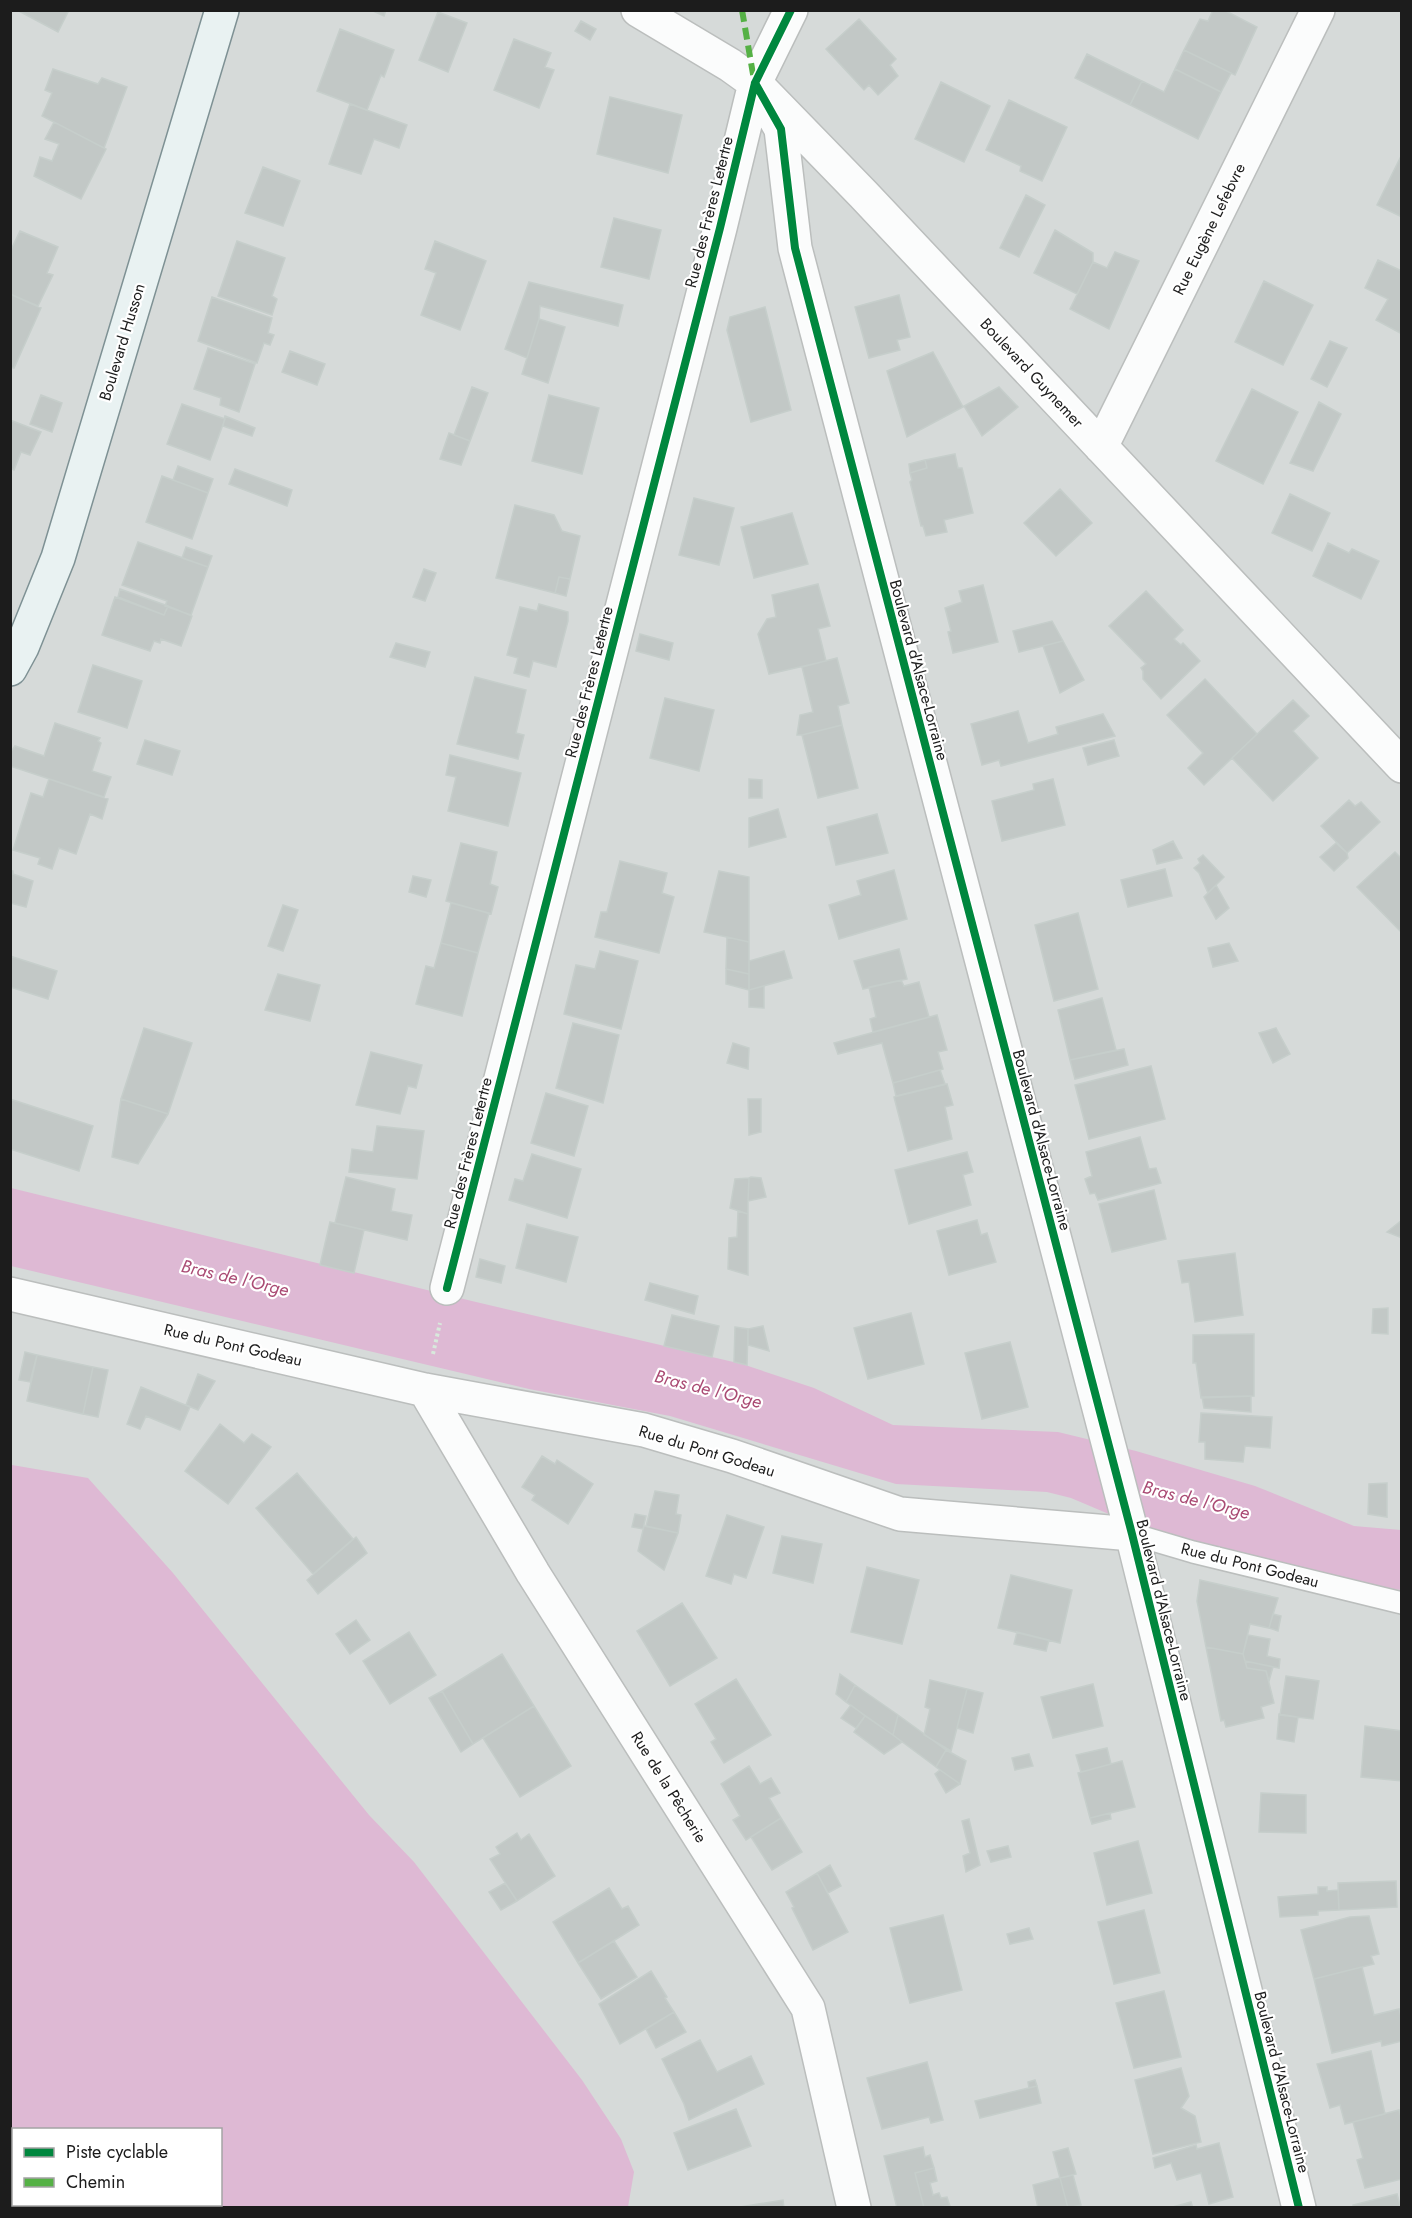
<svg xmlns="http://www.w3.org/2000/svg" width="1412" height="2218" viewBox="0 0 1412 2218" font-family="Jost,sans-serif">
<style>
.residential{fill:#d6dad9;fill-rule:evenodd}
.water{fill:#deb9d4;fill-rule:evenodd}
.building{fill:#c2c8c6;stroke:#c6cecb;stroke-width:1.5}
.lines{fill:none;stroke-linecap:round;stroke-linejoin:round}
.lane-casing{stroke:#bbbebd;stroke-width:24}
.street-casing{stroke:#bbbebd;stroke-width:36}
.secondary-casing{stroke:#7e9194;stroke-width:36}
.path{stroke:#d8e9dc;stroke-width:4;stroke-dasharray:3 3;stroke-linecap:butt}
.lane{stroke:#fbfcfc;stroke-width:21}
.street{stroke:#fbfcfc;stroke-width:33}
.secondary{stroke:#e9f2f2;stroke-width:33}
.quiet{stroke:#55b145;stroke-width:6;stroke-dasharray:12 6;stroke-linecap:butt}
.cycleway-casing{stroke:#fff;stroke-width:11}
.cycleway{stroke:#00873e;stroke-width:8}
.labels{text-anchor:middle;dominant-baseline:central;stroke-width:4.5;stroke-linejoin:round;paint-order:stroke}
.street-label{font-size:16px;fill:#1c1c1c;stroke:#fff}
.water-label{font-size:18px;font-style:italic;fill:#aa4b74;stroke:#fff}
</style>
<rect width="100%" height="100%" fill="#e5ebea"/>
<path class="residential" d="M11 11H1401V2207L11 2208ZM14 2130H220V2204H14Z"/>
<path class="water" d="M11 1188 476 1302 742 1364 814 1388 893 1425 1058 1432 1136 1451 1255 1486 1354 1526 1401 1530V1590L1362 1584 1149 1531 1071 1498 1047 1492 896 1484 670 1416 529 1389 11 1266Z
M12 1465 88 1478 173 1573 369 1815 414 1862 582 2080 621 2139 634 2172 628 2207H11L10 1466ZM14 2130H220V2204H14Z"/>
<path class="building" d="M17 10H69L58 32Z
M371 10H386L384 16Z
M1213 10H1224L1257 27 1235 75 1184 50 1200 19 1208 21Z
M438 12 467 23 448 72 419 60Z
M859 19 896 59 890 65 898 76 878 95 869 85 864 90 826 49Z
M581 21 596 29 590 40 575 31Z
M340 29 394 50 384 77 381 75 367 110 317 91Z
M514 39 551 53 545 67 554 70 539 108 494 90Z
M1184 50 1231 73 1221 92 1175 69Z
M1087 54 1142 81 1130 105 1075 78Z
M53 69 98 84 102 78 127 87 104 148 42 116 52 93 45 90Z
M1175 69 1221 92 1198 139 1130 105 1142 81 1164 92Z
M941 82 990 106 964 162 915 139Z
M610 97 682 115 668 173 597 154Z
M1009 100 1067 127 1042 181 1020 171 1021 166 986 150Z
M350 104 407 125 399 148 374 139 361 174 329 164Z
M54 122 106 149 81 199 34 176 40 157 52 161 59 144 45 139Z
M1402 154V217L1377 205Z
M263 167 300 181 283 226 245 213Z
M1026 195 1045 205 1019 257 1000 248Z
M614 218 661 230 649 279 601 267Z
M1055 230 1093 253V262L1077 294 1034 273Z
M20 231 58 247 47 273 53 275 38 306 10 294V252Z
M237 241 285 258 272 296 277 299 272 315 218 296Z
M435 241 486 261 460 330 421 315 436 273 425 269Z
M1115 252 1139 261 1109 329 1070 309 1093 262 1107 268Z
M1378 260 1402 271V334L1376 320 1388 299 1365 288Z
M1264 281 1313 305 1283 365 1235 342Z
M529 282 623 305 618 326 540 306 539 319 527 358 505 349Z
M10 294 41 308 14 368 10 367Z
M899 295 910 337 897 340 900 350 869 358 855 307Z
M212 297 272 318 268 333 274 335 270 345 264 343 257 363 198 341Z
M765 307 791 410 751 422 727 330 730 317Z
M539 319 565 327 548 383 522 374Z
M1330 341 1347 348 1327 387 1311 379Z
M208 348 255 364 239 412 220 405 221 398 194 389Z
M290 351 325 364 317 385 282 372Z
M933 352 963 407 907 437 887 371Z
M472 387 488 393 470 441 454 435Z
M999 387 1018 407 982 436 964 406Z
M1252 389 1298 412 1263 484 1216 461Z
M41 395 62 403 52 432 30 424Z
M549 395 599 408 582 474 532 461Z
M1319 402 1341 414 1313 471 1290 463Z
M182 404 225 419 210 460 167 444Z
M225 416 255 428 252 436 223 426Z
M10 420 41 432 30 455 21 452 14 470 10 468Z
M449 433 470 441 461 465 440 459Z
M955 454 958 468H962L973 513 944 520 947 532 926 536 923 526H921L910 482 912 480 910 473 927 468 925 460Z
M925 460 927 468 910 473 909 464Z
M178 466 213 479 208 493 173 480Z
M235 469 292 490 287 506 229 484Z
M162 476 208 493 192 539 146 522Z
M1060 489 1092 523 1056 556 1024 523Z
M1290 494 1330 513 1312 551 1272 533Z
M694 498 734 508 719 565 679 555Z
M515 505 554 515 562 531 580 536 570 579 559 577 555 593 496 578Z
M792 513 808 564 754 578 741 527Z
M138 542 208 567 191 615 165 606 167 601 122 585Z
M1328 543 1349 553 1352 549 1379 561 1361 599 1313 576Z
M186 547 212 556 208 567 182 558Z
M424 569 436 573 425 601 413 597Z
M559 577 570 579 566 596 555 593Z
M818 584 830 626 818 629 826 661 769 674 758 634 767 619 776 617 772 595Z
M983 585 998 642 953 653 948 632 951 631 945 608 962 602 959 591Z
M120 589 168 606 164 615 118 597Z
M1146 591 1183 630 1174 639 1181 645 1183 643 1200 661 1161 699 1143 679V671L1141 668 1146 664 1109 626Z
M115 597 164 615 168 606 192 616 181 646 161 639 160 643 154 641 150 651 102 635Z
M539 604 568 612V621L556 667 533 661 529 677 514 673 518 658 507 655 520 607 537 611Z
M1052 621 1063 641 1019 652 1013 631Z
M640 634 673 643 669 660 636 651Z
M1063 641 1084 680 1060 693 1043 646Z
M396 643 430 652 425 667 390 657Z
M837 658 849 703 838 706 842 725 802 735H797L800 715 813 712 802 667Z
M93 665 142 681 127 728 78 712Z
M475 677 526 690 516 733 524 735 518 759 457 744Z
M1205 679 1257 734 1204 785 1188 768 1203 753 1167 715Z
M665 698 714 710 699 771 650 758Z
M1293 700 1309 716 1293 731 1318 758 1273 801 1232 758Z
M1018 711 1028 743 1058 734 1056 727 1103 714 1115 736 1001 766 999 760 982 765 971 724Z
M55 723 100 738 98 741 101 743 92 771 111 777 104 797 10 766V753L15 746 44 756Z
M842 725 858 788 818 798 802 735Z
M145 740 180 751 172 775 137 764Z
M1114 740 1119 756 1088 765 1083 748Z
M450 755 521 773 508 826 448 811 456 777 446 775Z
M49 779 108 799 102 819 90 814 76 854 59 848 52 869 38 864 40 858 13 850 31 793 43 797Z
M749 779 762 780V798H749Z
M1053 779 1065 825 1002 841 992 801 1034 790 1033 784Z
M1349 800 1355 806 1361 802 1380 822 1347 853 1321 826Z
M778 809 786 837 749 847V818Z
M877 814 888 853 836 865 827 827Z
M1173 841 1182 858 1157 864 1153 850Z
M461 843 497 852 490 884 498 887 491 914 446 901Z
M1336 843 1347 853 1348 858 1334 871 1320 857Z
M1395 852 1402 859V933L1357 887Z
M1203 855 1224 877 1208 893 1199 873 1194 868 1200 863 1198 859Z
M620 861 667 873 662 893 674 897 659 953 595 937 601 912H607Z
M1165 869 1172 896 1128 907 1121 880Z
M10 870 13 871V874L33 881 26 907 10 903Z
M894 870 907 919 839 939 829 905 861 895 857 881Z
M719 871 749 877V942L704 932Z
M413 876 431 880 426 897 409 892Z
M1216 885 1229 908 1216 919 1204 897Z
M451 903 489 913 478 953 441 943Z
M283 905 298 910 283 951 268 946Z
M1078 913 1098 989 1054 1001 1035 925Z
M727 937 749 942V974L726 969Z
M441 943 478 953 462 1016 416 1004 426 966 434 968Z
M1229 943 1238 961 1213 967 1208 948Z
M899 949 907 979 863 989 854 961Z
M600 951 638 961 621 1029 564 1014 576 965 595 969Z
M784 951 792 978 749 990V961Z
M10 956 57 971 48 999 10 987Z
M726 969 749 974V990L726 984Z
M278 974 320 985 310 1021 265 1010Z
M901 980 904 986 919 982 929 1017 873 1032 870 1019 876 1017 869 987Z
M764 986V1008L749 1007V990Z
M1102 998 1116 1050 1070 1060 1058 1010Z
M937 1015 947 1050 938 1052 943 1069 940 1070 893 1083 882 1043 838 1054 834 1043Z
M573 1023 619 1035 603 1103 556 1088Z
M144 1028 192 1043 168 1114 121 1099Z
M1276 1028 1290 1054 1273 1063 1259 1033Z
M733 1043 749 1048 748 1069 727 1063Z
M1124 1049 1128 1065 1075 1079 1070 1060Z
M371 1052 422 1065 416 1088 408 1086 400 1114 356 1105Z
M1151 1066 1165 1119 1089 1139 1075 1085Z
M940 1070 945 1084 896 1096 893 1083Z
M947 1084 953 1105 945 1107 952 1139 908 1151 894 1097Z
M546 1093 588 1106 574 1156 531 1143Z
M10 1099 93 1126 79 1171 10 1149Z
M121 1099 168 1114 138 1164 112 1157Z
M748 1099H761V1132L749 1135Z
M377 1126 424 1131 417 1179 349 1172 352 1149 373 1152Z
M1140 1137 1149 1169 1156 1168 1161 1183 1098 1200 1095 1193 1090 1194 1085 1179 1092 1176 1086 1152Z
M967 1152 973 1172 963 1175 971 1205 909 1224 895 1170Z
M532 1154 581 1169 567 1218 509 1200 515 1179 523 1181Z
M346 1177 395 1189 391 1211 412 1215 407 1240 335 1223Z
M751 1177 761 1178 766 1197 748 1201 749 1178Z
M749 1178 748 1201V1214L730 1208 735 1179Z
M1154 1190 1166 1239 1112 1252 1099 1204Z
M738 1211 748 1214V1275L728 1269 729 1238 737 1237Z
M977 1220 981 1235 987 1233 996 1262 949 1275 937 1231Z
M1402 1220V1238L1387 1232Z
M330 1222 364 1230 354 1273 320 1265Z
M527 1224 578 1237 566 1282 516 1268Z
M1235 1253 1243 1315 1195 1322 1189 1282 1182 1283 1178 1261Z
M480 1259 505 1266 501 1283 476 1277Z
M650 1283 698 1296 694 1314 645 1300Z
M1388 1308V1334L1372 1333 1373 1309Z
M911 1313 924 1364 868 1379 854 1328Z
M672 1315 719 1326 712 1357 664 1346Z
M763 1326 769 1351 748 1345V1329Z
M735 1327 748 1329 747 1365 734 1362Z
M1254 1334V1396L1201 1398 1196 1363H1193V1335Z
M1010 1342 1028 1407 982 1419 965 1353Z
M25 1352 37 1355 30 1382 19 1380Z
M37 1355 93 1367 83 1414 27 1401Z
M93 1367 108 1370 98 1417 83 1414Z
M198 1374 215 1381 198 1410 186 1405Z
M141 1387 190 1407 180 1430 146 1416 140 1429 127 1424Z
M1251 1396V1412L1204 1408 1202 1397Z
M1201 1413 1272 1417 1270 1448 1245 1446 1243 1462 1205 1459V1442H1199Z
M220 1424 244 1443 252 1434 271 1447 228 1504 185 1471Z
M542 1456 555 1464 557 1460 593 1484 568 1524 532 1500 535 1495 522 1487Z
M297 1473 353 1539 313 1574 256 1508Z
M1387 1483V1517L1368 1514 1369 1484Z
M655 1491 679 1495 676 1514 681 1515 678 1533 646 1526Z
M635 1514 646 1516 643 1529 632 1527Z
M727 1515 764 1527 746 1578 734 1574 731 1584 706 1576Z
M644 1526 678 1533 664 1570 638 1551Z
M782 1536 822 1544 813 1583 773 1573Z
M356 1537 367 1553 318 1594 307 1580Z
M867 1567 919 1580 902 1644 851 1632Z
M1011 1575 1072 1590 1060 1643 998 1628Z
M1200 1580 1278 1598 1269 1628 1250 1624 1243 1654 1206 1647 1197 1601Z
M682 1603 717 1658 670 1686 637 1631Z
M1273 1614 1281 1616 1278 1631 1269 1628Z
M356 1620 370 1640 350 1654 336 1634Z
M409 1632 436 1675 390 1704 363 1661Z
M1017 1632 1049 1640 1046 1651 1014 1644Z
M1248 1635 1270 1639 1267 1656 1280 1659 1279 1668 1245 1661 1243 1654Z
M1206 1647 1243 1654 1247 1668 1266 1671 1274 1703 1261 1707 1264 1718 1226 1727 1224 1720 1221 1721Z
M502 1654 534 1706 473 1744 442 1691Z
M1245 1661 1273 1667 1269 1681 1266 1671 1247 1668Z
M840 1674 855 1685 846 1702 836 1694Z
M1286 1676 1319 1681 1313 1719 1280 1715Z
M736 1679 771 1735 724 1763 711 1742 716 1739 695 1704Z
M930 1680 967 1689 951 1751 924 1735 930 1709 925 1707Z
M1093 1684 1103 1726 1053 1738 1041 1697Z
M855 1685 898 1715 893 1735 846 1702Z
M967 1689 983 1693 973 1733 957 1728Z
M442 1691 473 1744 461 1752 429 1698Z
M851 1705 865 1716 856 1728 841 1718Z
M534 1706 571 1766 520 1797 483 1738Z
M1279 1714 1298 1717 1294 1742 1277 1739Z
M898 1715 946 1750 936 1767 893 1735Z
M865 1716 893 1735 902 1742 884 1754 854 1732Z
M1365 1726 1402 1731V1781L1361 1777Z
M1107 1748 1111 1764 1081 1772 1076 1755Z
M946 1750 966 1761 960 1784 936 1767Z
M1029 1754 1033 1766 1015 1770 1012 1758Z
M1122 1761 1135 1807 1090 1818 1078 1773Z
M749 1766 760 1784 771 1778 780 1793 769 1798 781 1818 746 1840 733 1820 740 1816 721 1784Z
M940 1770 960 1784 946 1793 935 1774Z
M1261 1793 1306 1795V1833L1259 1832Z
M1110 1813 1111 1819 1092 1824 1090 1818Z
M781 1818 802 1852 772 1870 751 1837Z
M969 1819 980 1865 966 1872 963 1856 970 1853 962 1821Z
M517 1833 521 1840 529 1834 555 1876 517 1901 490 1859 500 1854 496 1847Z
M1138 1841 1152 1893 1107 1905 1094 1853Z
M1008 1846 1011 1857 991 1862 987 1851Z
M830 1865 841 1886 828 1893 817 1873Z
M817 1873 848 1932 813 1950 792 1908 794 1907 786 1892Z
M1396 1881 1397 1907 1339 1910 1338 1883Z
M505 1883 517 1901 501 1910 489 1892Z
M1318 1887H1327V1891L1338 1890 1339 1910 1318 1911V1915L1280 1917 1278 1897 1318 1894Z
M609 1888 622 1909 628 1906 639 1925 578 1963 553 1922Z
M1144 1910 1160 1973 1114 1984 1098 1922Z
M943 1915 962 1990 910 2003 890 1928Z
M1369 1916 1379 1954 1371 1956 1374 1964 1314 1979 1301 1930 1350 1917Z
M1029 1928 1033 1939 1010 1944 1007 1934Z
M614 1941 637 1977 601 1999 578 1963Z
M1362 1967 1374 2015 1399 2009 1402 2020V2041L1382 2046 1381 2041 1332 2053 1314 1979Z
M651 1971 667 1997 665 1998 674 2012 620 2044 599 2004Z
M1164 1991 1181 2057 1134 2068 1116 2003Z
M674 2012 686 2032 656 2048 646 2029Z
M700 2040 717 2072 751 2056 764 2084 689 2120 684 2104 662 2059Z
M1371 2051 1385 2114 1345 2124 1340 2105 1330 2108 1317 2064Z
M927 2062 943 2120 931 2123 929 2117 882 2129 867 2078Z
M1181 2068 1189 2096 1181 2108 1195 2116 1201 2142 1153 2154 1135 2080Z
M1035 2080 1037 2086 1029 2088 1028 2082Z
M1037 2086 1041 2103 980 2118 975 2101Z
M736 2109 751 2146 688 2170 674 2133Z
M1399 2110 1402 2120V2179L1365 2188 1357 2160 1363 2158 1353 2122Z
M1219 2143 1233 2197 1209 2204 1201 2173 1177 2180 1171 2163 1155 2168 1153 2158 1196 2145 1197 2149Z
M923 2147 925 2157 930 2155 934 2168 915 2173 924 2208H897L884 2156Z
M1068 2148 1076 2174 1060 2178 1053 2152Z
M934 2168 937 2181 930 2183 933 2195 939 2193 941 2198 947 2197 950 2206 924 2208 915 2173Z
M1073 2175 1081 2205 1068 2208 1060 2178Z
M1060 2178 1068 2208H1038L1033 2185Z
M1397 2194 1401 2208H1353V2205Z
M783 2200 784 2208H734Z
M1191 2202 1193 2208H1169Z"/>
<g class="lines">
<g class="lane-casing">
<path id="lane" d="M1132 1534 1193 1552 1402 1603"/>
</g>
<g class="street-casing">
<path id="street" d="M638 10 730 65 755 83 863 194 1402 766
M755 83 781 129 795 248 1132 1534 1299 2208
M1101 447 1318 10
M447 1288 720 228 755 83 791 10
M10 1294 425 1390 644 1430 732 1456 900 1514 1132 1534
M425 1390 533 1573 808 2008 854 2208"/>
</g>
<g class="secondary-casing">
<path id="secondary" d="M10 669 22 647 58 558 222 10"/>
</g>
<path class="path" d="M433 1354 440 1323"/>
<use href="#lane" class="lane"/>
<use href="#street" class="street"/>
<use href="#secondary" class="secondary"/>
<path class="quiet" d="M742 10 754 80"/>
<g class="cycleway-casing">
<path id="cycleway" d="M755 83 781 129 795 248 1132 1534 1299 2208
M447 1288 720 228 755 83 791 10"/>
</g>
<use href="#cycleway" class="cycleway"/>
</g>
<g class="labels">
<g class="street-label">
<text transform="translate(709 212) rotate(-76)">Rue des Frères Letertre</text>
<text transform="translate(1209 229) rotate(-64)">Rue Eugène Lefebvre</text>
<text transform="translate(122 342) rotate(-73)">Boulevard Husson</text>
<text transform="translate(1032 373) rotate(47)">Boulevard Guynemer</text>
<text transform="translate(919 670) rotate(75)">Boulevard d'Alsace-Lorraine</text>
<text transform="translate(589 682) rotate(-76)">Rue des Frères Letertre</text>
<text transform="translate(1042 1140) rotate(75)">Boulevard d'Alsace-Lorraine</text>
<text transform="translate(468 1153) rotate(-76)">Rue des Frères Letertre</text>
<text transform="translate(233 1345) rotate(13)">Rue du Pont Godeau</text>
<text transform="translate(707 1451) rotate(17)">Rue du Pont Godeau</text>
<text transform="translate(1250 1565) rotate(14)">Rue du Pont Godeau</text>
<text transform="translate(1164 1610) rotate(76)">Boulevard d'Alsace-Lorraine</text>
<text transform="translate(669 1787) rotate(58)">Rue de la Pêcherie</text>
<text transform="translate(1282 2082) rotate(76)">Boulevard d'Alsace-Lorraine</text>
</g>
<g class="water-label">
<text transform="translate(235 1278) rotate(13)">Bras de l'Orge</text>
<text transform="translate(708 1389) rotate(14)">Bras de l'Orge</text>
<text transform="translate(1196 1500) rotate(14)">Bras de l'Orge</text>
</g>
</g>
<rect width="1412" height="2218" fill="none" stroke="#1c1c1c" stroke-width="24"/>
<rect x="12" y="2128" width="210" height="78" fill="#ffffff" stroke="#a4a4a4" stroke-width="1.5"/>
<rect x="24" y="2148" width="30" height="9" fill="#00873e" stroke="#a4a4a4" stroke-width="1.5"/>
<text x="66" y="2158" font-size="18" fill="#1c1c1c">Piste cyclable</text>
<rect x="24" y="2178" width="30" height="9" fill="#55b145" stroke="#a4a4a4" stroke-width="1.5"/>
<text x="66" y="2188" font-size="18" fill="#1c1c1c">Chemin</text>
</svg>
